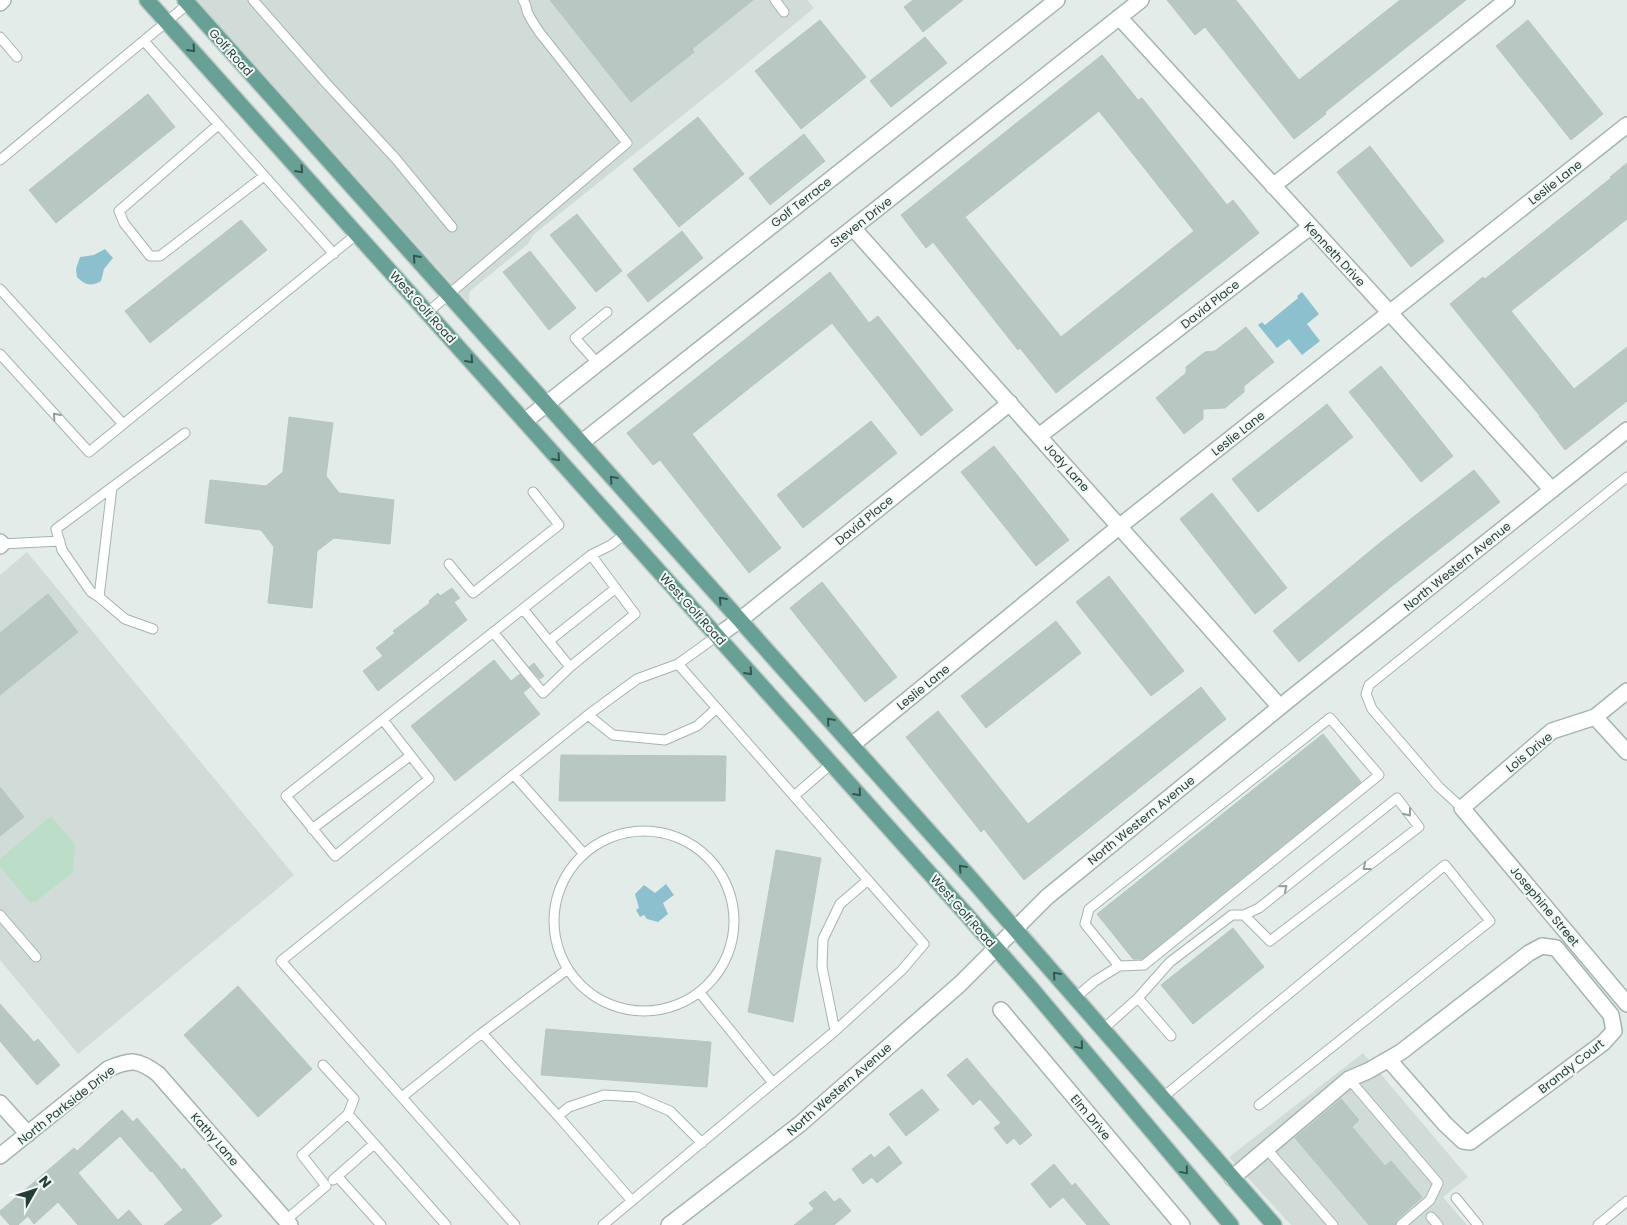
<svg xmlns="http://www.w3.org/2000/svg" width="1627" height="1225" viewBox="0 0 1627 1225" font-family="Poppins,sans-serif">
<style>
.built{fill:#d1dcd8}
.green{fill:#bcddc7}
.water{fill:#8cc0cf}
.building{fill:#b8c7c2;stroke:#b5c6c0;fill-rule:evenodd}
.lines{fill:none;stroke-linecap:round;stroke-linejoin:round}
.lane-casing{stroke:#a6b4b0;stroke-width:11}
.street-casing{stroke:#a6b4b0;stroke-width:18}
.primary-casing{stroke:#c1c9c7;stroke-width:18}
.lane{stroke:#fff;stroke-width:9}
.street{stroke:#fff;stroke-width:15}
.primary{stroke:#68a096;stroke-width:15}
.oneway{stroke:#345650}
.oneway2{stroke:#919e9c}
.labels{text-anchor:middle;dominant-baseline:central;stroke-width:4;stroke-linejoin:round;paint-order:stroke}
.street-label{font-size:12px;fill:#233d38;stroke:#f3f9f6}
</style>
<rect width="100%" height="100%" fill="#e3ece9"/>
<path class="built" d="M197 0H807L814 8 728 79 533 235 528 244 470 291 469 296 470 304Z
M27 552 294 875 78 1054 0 960V575Z
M1363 1053 1468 1177 1443 1197 1467 1225H1291L1229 1157Z"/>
<path class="green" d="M51 816 75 845 73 872 35 902H30L0 867V859Z"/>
<path class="water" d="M105 249 113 258 104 269 101 281C91 287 85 285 77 277L76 269 80 257 94 255Z
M1302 292 1319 314 1307 324 1320 341 1302 355 1289 339 1277 348 1258 325 1262 322 1265 325 1298 298 1297 296Z
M666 884 674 895 663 903 668 914 658 922 647 919 644 915 640 917 636 910 639 908 635 894 644 885 655 893Z"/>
<path class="building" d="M550 0H753L692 49 694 52 631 102Z
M913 0H963L923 32 904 7Z
M1167 0H1236L1299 80 1400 0H1466L1325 112 1326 114 1294 139 1205 27 1195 35Z
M820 20 866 77 801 129 755 71Z
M1528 20 1603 114 1571 140 1496 46Z
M925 37 947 63 891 107 870 81Z
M1102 55 1138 100 1142 98 1227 205 1233 200 1259 233 1056 393 1020 348 1018 350 933 242 926 248 901 215ZM1099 111 1194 231 1061 337 965 217Z
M148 94 175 127 56 223 29 190Z
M698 117 744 174 679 227 633 169Z
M804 134 825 161 770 205 749 178Z
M1370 146 1444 241 1411 267 1337 172Z
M1627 163V219L1511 311 1574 389 1627 347V401L1565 450 1539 416H1540L1450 304 1483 277 1485 279 1611 178 1610 177Z
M577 214 622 271 596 292 550 235Z
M241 220 267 250 150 343 125 311Z
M682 231 703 258 648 302 627 275Z
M530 251 576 308 549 330 503 272Z
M830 272 869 323 878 316 953 410 921 436 832 323 747 390 692 434 781 548 749 573 660 460 653 465 627 433Z
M1246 327 1274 362 1244 386V392L1225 408 1203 409V419L1184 434 1156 398 1186 373V367L1205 352 1215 351Z
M1381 366 1453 456 1421 482 1349 392Z
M1327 404 1353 437 1258 512 1232 479Z
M289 417 333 423 326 476 339 493 394 500 390 544 334 538 317 551 312 608 268 603 274 547 261 530 205 523 210 480 266 486 283 472Z
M871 421 897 453 803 528 777 495Z
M994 446 1069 540 1036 566 961 472Z
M1474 470 1500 502 1392 586 1299 662 1273 631 1381 542Z
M1212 493 1287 588 1255 614 1180 519Z
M1109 576 1184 671 1151 696 1076 602Z
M822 582 897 677 865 702 790 608Z
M452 588 460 598 454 602 467 620 378 691 363 671 383 656 376 648 395 633 393 631 430 603 429 601 438 593 440 596Z
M48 594 78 632 0 695V633Z
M1056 621 1081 653 986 728 961 696Z
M494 660 511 681 520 674 530 687 523 693 540 714 455 781 411 726Z
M534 663 544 676 540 679 529 667Z
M1201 687 1226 719 1024 880 984 829 981 832 906 737 938 711 1028 824Z
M1323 734 1361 782 1142 959H1133L1097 914Z
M561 755 726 756 725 801H559Z
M0 787 24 817 0 836Z
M776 850 821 858 793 1022 748 1012Z
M1233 928 1264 967 1193 1024 1161 985Z
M238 986 312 1069 258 1117 184 1035Z
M0 1004 34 1042 38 1039 60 1065 37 1085 0 1041Z
M546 1029 711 1042 707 1087 541 1075Z
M967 1058 1032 1135 1020 1145 1014 1138 1007 1144 994 1128 1001 1123 980 1099 973 1105 947 1075Z
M922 1089 939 1110 906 1136 889 1114Z
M1341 1099 1359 1120 1352 1127 1385 1166 1391 1161 1422 1197 1397 1220 1395 1225H1369L1295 1138Z
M122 1110 133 1122 137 1118 182 1170 184 1168 222 1216 210 1225H164L183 1210 152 1171 151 1172 120 1136 78 1173 118 1220 129 1210 142 1225H78L58 1202 34 1224 28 1216 18 1225H10L0 1214V1211L74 1148 77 1151Z
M889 1146 902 1163 877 1183 872 1177 863 1184 852 1169 871 1154 874 1158Z
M1054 1164 1072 1186 1075 1183 1110 1225H1087L1063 1197 1050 1208 1031 1184Z
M825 1191 834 1202 840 1198 851 1211 834 1225H794L814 1209 809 1203Z"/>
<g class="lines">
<g class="lane-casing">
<path id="lane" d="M253 0 326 83 396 159 452 227
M775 0 784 12
M0 37 17 57
M144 41 334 254
M218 125 119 211 124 223 150 256H160L264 176
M0 160 188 4
M0 289 123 424
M428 312 627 143 540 33C536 27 530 19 527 11 526 6 526 4 523 0
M0 354 89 452 357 234
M598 364 575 338 607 312
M2 544 60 541
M449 564 473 593 559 525 533 492
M99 597 112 487
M523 609 570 667 635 614 591 555
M153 629 125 619 99 597 91 592 62 550 56 529 185 433
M493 632 543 693 570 667
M549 641 616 588
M588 715 613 735 665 740 697 726 717 708
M383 720 429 779 335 856 286 796 591 555 611 545 625 534
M514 775 584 854
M794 796 831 764
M1462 808 1439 787 1372 709 1366 694 1369 685 1627 477
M312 829 410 756
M554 921a90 90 0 1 1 180 0a90 90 0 1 1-180 0Z
M0 915 36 957
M700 993 773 1083
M1075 998 1095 981 1119 966 1085 924 1089 909 1330 718 1379 775 1144 965 1119 966
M1138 998 1170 962 1232 915H1244L1259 908 1397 798 1419 827 1270 941 1244 915
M1102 1030 1138 998 1171 1036
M835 1031 822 967 823 939 840 904 868 880
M482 1033 558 1116 632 1201
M323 1065 354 1099 348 1114
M1349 1079 1438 1183 1430 1200 1401 1225
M402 1097 482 1033 568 969
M1162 1098 1445 865 1490 921 1259 1105
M558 1116 569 1107 604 1095 637 1097 670 1111 702 1143
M1266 1148 1333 1225
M337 1176 381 1225
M333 1180 374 1144
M1456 1198 1478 1225
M1431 1217 1438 1225
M286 1220 326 1186 302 1155 348 1114 446 1225
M515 1225 281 961 588 715 637 679 678 664 717 636
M603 1225 835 1031 902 970 924 944 678 664
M1598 1225 1627 1201"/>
</g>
<g class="street-casing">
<path id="street" d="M0 3 3 0
M1119 17 1552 490
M1273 186 1507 0
M853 228 1280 707
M525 421 1057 0
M1039 436 1310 227
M581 443 1141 0
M0 542 2 544 0 546
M717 636 740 620 1010 403
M1627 691 1595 717 1552 731 1462 808 1627 1004
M1595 717 1627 752
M852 745 1120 526 1627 125
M1001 1010 1182 1225
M0 1103 28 1134
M0 1156 108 1069C131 1059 138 1059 158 1074L290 1225
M1232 1178 1349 1079 1368 1071 1401 1052 1529 953 1542 946 1556 948 1611 1015 1614 1031 1603 1043 1470 1142 1463 1141 1445 1124 1389 1060
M669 1225 800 1124 960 984 1047 897 1296 694 1627 430"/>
</g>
<g class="primary-casing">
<path id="primary" d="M147 0 966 914 1031 988 1231 1225
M185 0 967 874 1274 1225"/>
</g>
<use href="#lane" class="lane"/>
<use href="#street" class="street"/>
<use href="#primary" class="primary"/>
</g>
<defs><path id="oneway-chevron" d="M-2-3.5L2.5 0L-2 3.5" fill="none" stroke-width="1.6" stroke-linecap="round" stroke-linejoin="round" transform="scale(1.25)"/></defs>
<g class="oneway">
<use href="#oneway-chevron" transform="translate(192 49) rotate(48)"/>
<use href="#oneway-chevron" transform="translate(300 170) rotate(48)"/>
<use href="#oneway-chevron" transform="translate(416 258) rotate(-132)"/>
<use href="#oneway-chevron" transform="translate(470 360) rotate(48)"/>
<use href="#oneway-chevron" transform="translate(557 458) rotate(48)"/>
<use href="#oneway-chevron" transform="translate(613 479) rotate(-132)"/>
<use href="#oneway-chevron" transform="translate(722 600) rotate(-132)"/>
<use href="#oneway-chevron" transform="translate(749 672) rotate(48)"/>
<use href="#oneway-chevron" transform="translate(830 721) rotate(-132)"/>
<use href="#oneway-chevron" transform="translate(858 793) rotate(48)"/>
<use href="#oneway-chevron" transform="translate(962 868) rotate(-132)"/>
<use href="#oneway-chevron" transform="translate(1056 975) rotate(-131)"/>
<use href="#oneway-chevron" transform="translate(1080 1046) rotate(50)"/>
<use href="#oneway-chevron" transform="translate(1185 1171) rotate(50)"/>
</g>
<g class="oneway2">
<use href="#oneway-chevron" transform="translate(56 416) rotate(-132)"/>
<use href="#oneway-chevron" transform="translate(1408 813) rotate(52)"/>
<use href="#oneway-chevron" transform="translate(1366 867) rotate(142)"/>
<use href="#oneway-chevron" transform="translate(1284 888) rotate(-39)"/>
</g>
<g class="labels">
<g class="street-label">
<text transform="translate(231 52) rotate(48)">Golf Road</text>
<text transform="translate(1555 182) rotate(-38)">Leslie Lane</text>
<text transform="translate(801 202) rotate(-38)">Golf Terrace</text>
<text transform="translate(861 222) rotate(-38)">Steven Drive</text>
<text transform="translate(1335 254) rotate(47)">Kenneth Drive</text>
<text transform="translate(1210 304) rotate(-38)">David Place</text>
<text transform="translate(423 307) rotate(48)">West Golf Road</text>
<text transform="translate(1238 433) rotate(-38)">Leslie Lane</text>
<text transform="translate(1067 467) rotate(48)">Jody Lane</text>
<text transform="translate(864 520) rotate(-39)">David Place</text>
<text transform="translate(1457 566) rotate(-39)">North Western Avenue</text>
<text transform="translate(693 609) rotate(48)">West Golf Road</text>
<text transform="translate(923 687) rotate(-39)">Leslie Lane</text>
<text transform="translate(1529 752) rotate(-39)">Lois Drive</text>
<text transform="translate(1141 820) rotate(-39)">North Western Avenue</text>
<text transform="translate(1545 906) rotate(50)">Josephine Street</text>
<text transform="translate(963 911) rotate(49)">West Golf Road</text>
<text transform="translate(1571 1066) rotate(-38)">Brandy Court</text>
<text transform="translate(839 1089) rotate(-41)">North Western Avenue</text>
<text transform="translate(66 1105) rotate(-38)">North Parkside Drive</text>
<text transform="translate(1091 1117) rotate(50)">Elm Drive</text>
<text transform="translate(215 1139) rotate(49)">Kathy Lane</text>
</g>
</g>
<g transform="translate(35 1190) rotate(51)" stroke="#f3f9f6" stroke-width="4" paint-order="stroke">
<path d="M0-4L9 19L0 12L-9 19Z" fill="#233d38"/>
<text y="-8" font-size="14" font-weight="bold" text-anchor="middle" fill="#233d38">N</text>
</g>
</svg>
